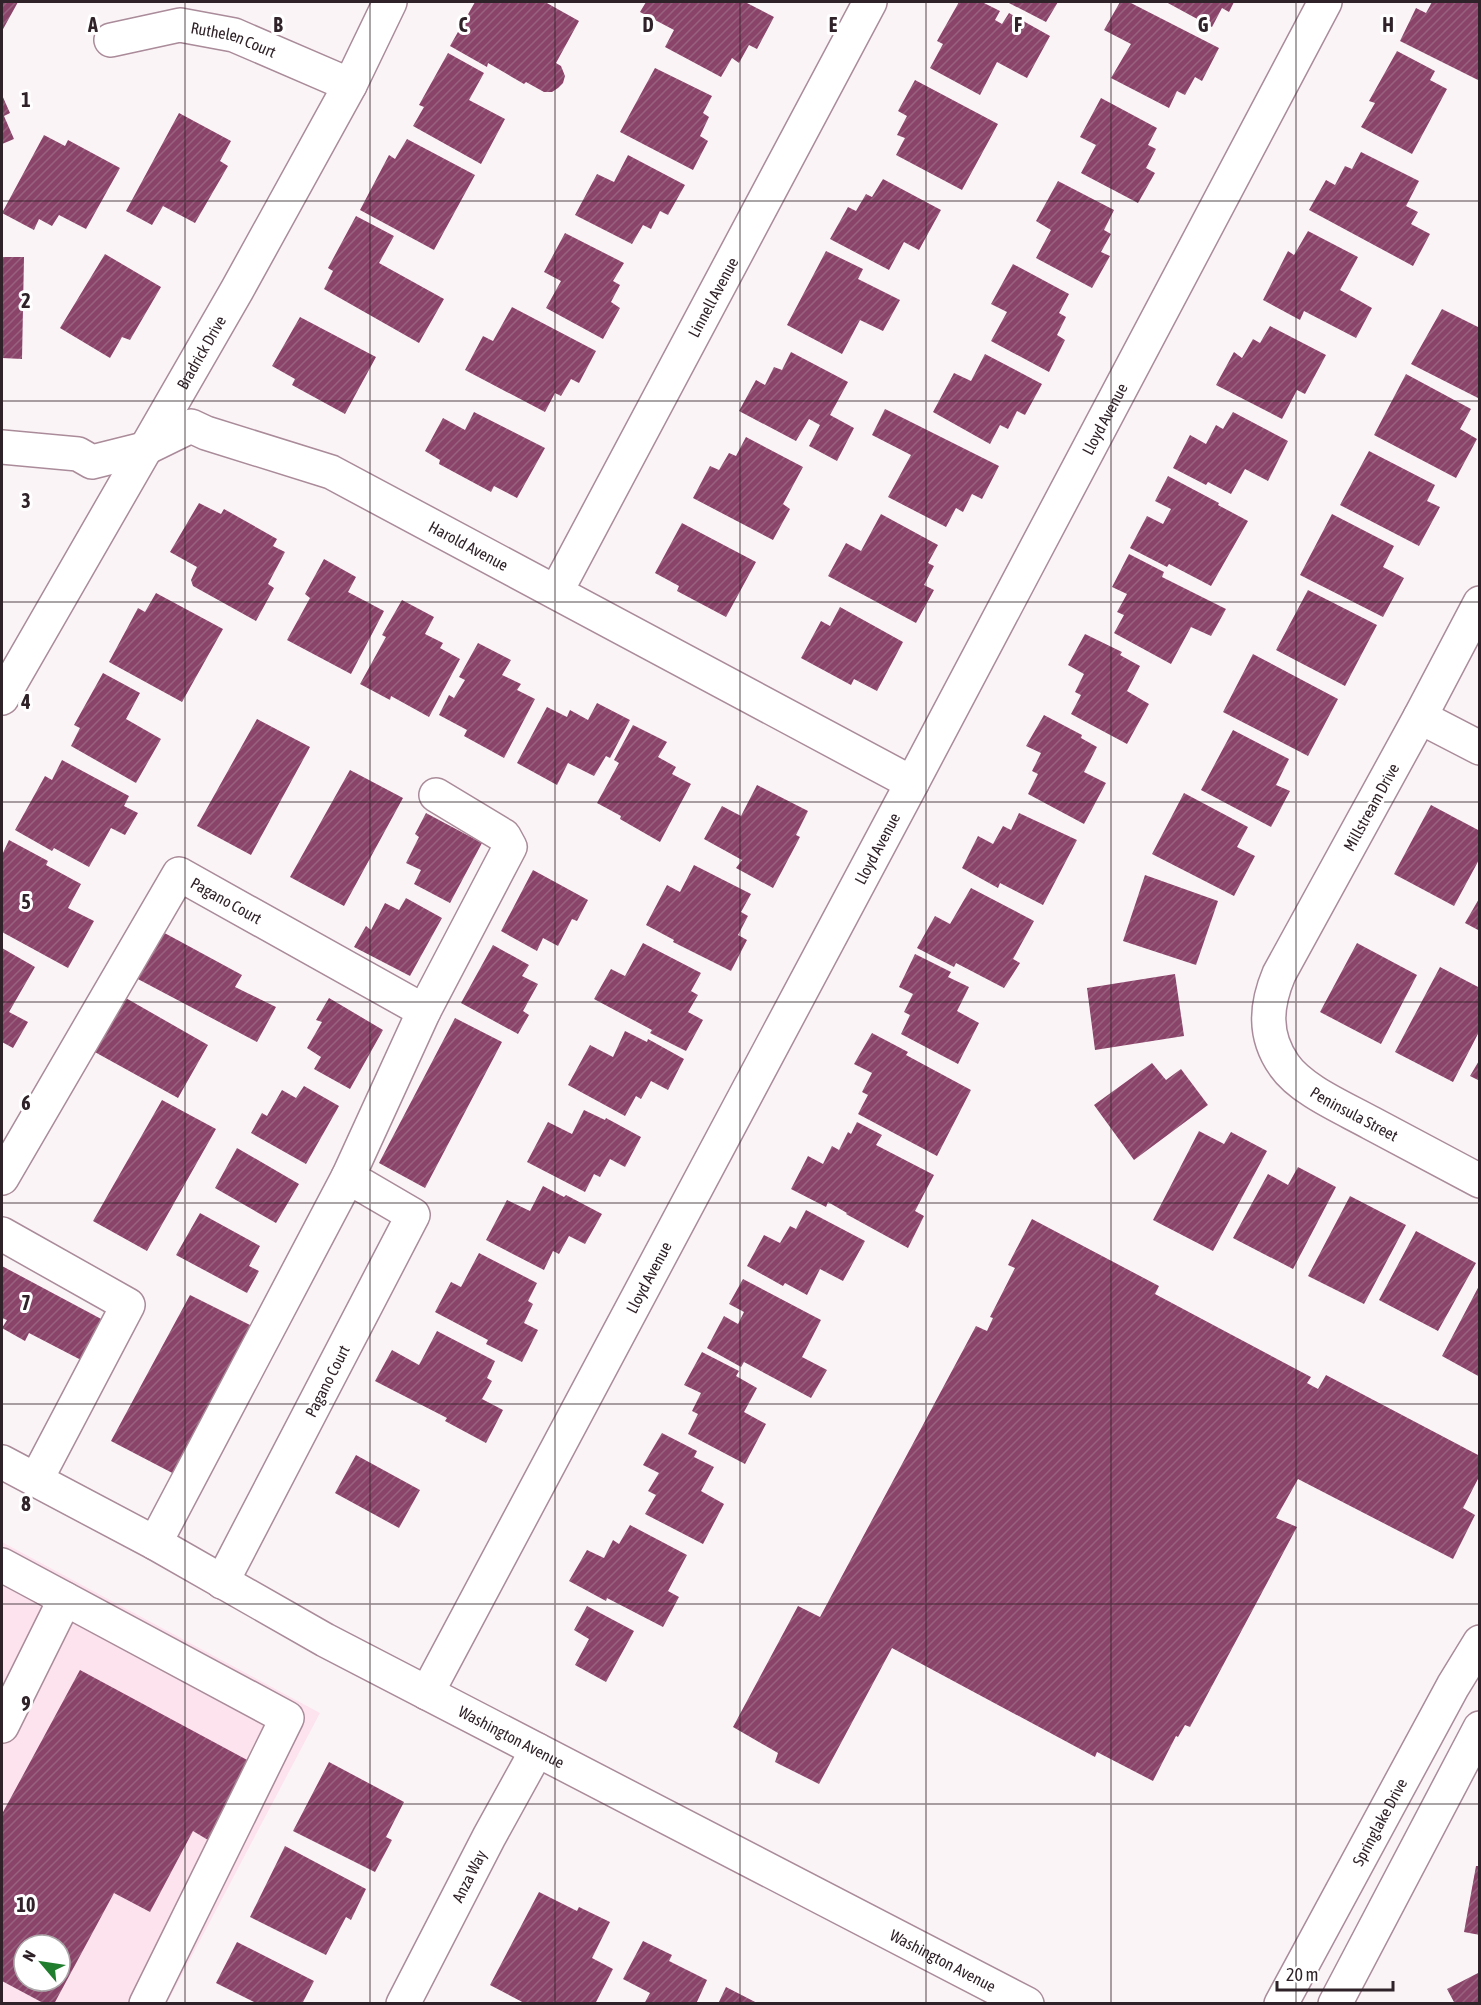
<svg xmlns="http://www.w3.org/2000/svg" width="1481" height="2005" viewBox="0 0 1481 2005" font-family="'Asap Condensed',sans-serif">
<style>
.built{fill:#fce3ee;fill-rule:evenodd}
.building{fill:url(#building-hatch);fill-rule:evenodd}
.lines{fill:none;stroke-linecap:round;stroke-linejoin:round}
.minor-casing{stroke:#aa8b99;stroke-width:36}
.major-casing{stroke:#aa8b99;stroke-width:36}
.minor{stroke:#fff;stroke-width:33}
.major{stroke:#fff;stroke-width:33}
.grid{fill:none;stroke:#2f2228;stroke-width:1.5;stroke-opacity:0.55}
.labels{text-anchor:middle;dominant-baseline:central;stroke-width:6;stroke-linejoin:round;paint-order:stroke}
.street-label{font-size:16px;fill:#2f2228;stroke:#fff}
.grid-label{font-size:20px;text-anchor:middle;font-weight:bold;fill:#2f2228;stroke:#fff;stroke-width:6;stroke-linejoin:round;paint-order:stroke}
</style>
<defs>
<pattern id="building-hatch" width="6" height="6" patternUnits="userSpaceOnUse" patternTransform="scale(1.5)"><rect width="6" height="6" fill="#8a4369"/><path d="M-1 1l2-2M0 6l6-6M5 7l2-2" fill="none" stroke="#98627e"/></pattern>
</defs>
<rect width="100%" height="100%" fill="#fbf4f7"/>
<path class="built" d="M2 1542 320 1713 167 2003H2ZM24 1945H60V1981H24Z"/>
<path class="building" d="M2 2H18L2 31Z
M475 2H545L579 21 556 63 561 66 565 76 563 83 558 88 552 92H544L526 82 524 84 488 63 487 67 450 46Z
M646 2H745L774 17 757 49 749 45 739 63 732 58 721 77 665 47 674 30 640 12Z
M959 2H982L1000 11 995 20 1002 24 1009 13 1050 36 1027 78 997 62 980 95 930 68 943 44 937 41Z
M1007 2H1058L1046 22Z
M1120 2H1129L1219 48 1202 81 1195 77 1185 95 1177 91 1169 108 1111 78 1131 44 1104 30Z
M1166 2H1234L1229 12 1222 8 1212 27Z
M1432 2H1480V81L1400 41 1416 8 1426 13Z
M1397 51 1435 71 1430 80 1447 89 1412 154 1361 127 1375 103 1369 101Z
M448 53 484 73 469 100 505 119 481 164 413 126 424 107 419 105Z
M655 68 712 96 703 113 709 117 700 136 708 141 693 170 620 132Z
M915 80 998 124 962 190 896 155 905 138 897 135 907 116 898 111Z
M2 95 10 113 4 116 14 139 2 144Z
M1101 98 1157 128 1148 145 1156 149 1146 168 1155 173 1138 203 1081 173 1096 145 1080 137Z
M179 113 231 141 220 161 228 166 195 223 163 206 152 225 126 211Z
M44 135 65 146 68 140 120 168 86 229 59 215 52 226 39 219 34 230 2 213Z
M407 139 475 175 434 250 360 210 389 155 395 159Z
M1361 152 1419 181 1406 206 1418 212 1411 224 1430 234 1413 266 1309 210 1326 180 1335 185 1345 166 1352 169Z
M628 155 685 185 668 215 660 211 651 229 643 225 632 244 575 215 597 174 614 182Z
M883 179 941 210 919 250 904 242 889 270 830 239 848 207 856 211 866 194 872 197Z
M1058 181 1114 210 1104 230 1111 234 1101 252 1110 256 1092 288 1036 258 1051 230 1036 221Z
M356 216 394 236 379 263 444 299 419 343 324 289 333 271 328 268Z
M1308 231 1358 257 1340 290 1372 308 1356 338 1304 311 1300 320 1263 300 1288 251 1294 255Z
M565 233 624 263 613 281 620 285 611 302 620 308 603 339 546 308 561 281 544 272Z
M826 251 863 269 858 279 900 300 883 331 860 320 842 354 787 325Z
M105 254 161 287 130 340 122 337 110 358 60 328Z
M2 257H24L22 359 2 358Z
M1013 264 1069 294 1059 313 1066 317 1057 335 1065 340 1049 372 991 341 1007 312 991 304Z
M512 307 596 351 579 383 571 379 561 396 555 393 545 412 465 370 483 336 493 341Z
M1442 309 1480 328V399L1411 364Z
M300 317 376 357 345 414 292 385 295 379 272 366Z
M1270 326 1326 355 1305 394 1297 390 1282 419 1216 385 1234 352 1242 358 1253 339 1260 343Z
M791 352 848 382 830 415 854 428 837 461 809 446 820 425 809 419 796 441 739 411 756 380 765 385 774 367 782 370Z
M985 354 1042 384 1025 415 1017 411 1008 429 1000 425 990 444 933 412 954 373 971 381Z
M1406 374 1471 409 1460 429 1477 439 1456 478 1374 435Z
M885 409 999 466 982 499 972 494 963 512 956 508 946 527 888 497 911 455 872 435Z
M474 412 545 448 517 498 494 486 491 492 439 464 440 460 425 451 443 418 465 430Z
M1233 412 1288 441 1268 481 1245 469 1231 494 1208 482 1206 485 1173 468 1190 435 1206 444 1216 425 1223 429Z
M746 437 803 467 783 504 790 509 773 540 693 498 710 466 719 470 729 453 736 456Z
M1369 451 1435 485 1427 501 1440 507 1419 546 1340 505Z
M1168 476 1219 503 1218 505 1248 521 1211 586 1169 564 1167 567 1130 548 1147 516 1163 524 1171 509 1155 501Z
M199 503 221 514 224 509 277 539 273 546 285 552 268 584 274 588 256 621 193 586 191 580 197 567 170 552Z
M881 514 938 545 928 563 934 566 924 585 934 590 916 623 828 576 846 543 861 551Z
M1332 514 1394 546 1383 567 1404 578 1383 617 1300 575Z
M682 523 756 562 726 617 677 591 679 586 655 573Z
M1129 554 1164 572 1162 577 1226 609 1211 636 1191 627 1171 664 1114 633 1124 615 1117 612 1127 594 1112 587Z
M324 559 356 577 348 592 384 611 351 674 287 640 310 598 305 594Z
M1308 590 1377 625 1345 686 1276 650Z
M156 593 223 629 182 702 109 662 138 608 145 612Z
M402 600 434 617 425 634 443 643 440 648 460 659 429 717 391 696 390 700 360 684 386 637 382 635Z
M840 607 903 642 877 691 854 679 851 685 801 658 821 621 830 626Z
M1085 634 1122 652 1120 655 1140 666 1127 691 1149 704 1127 744 1071 714 1081 695 1075 692 1084 674 1068 665Z
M478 643 511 660 502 675 521 684 517 690 535 699 504 758 464 736 467 730 439 715 449 695 454 698 465 680 459 677Z
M1253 654 1338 699 1308 756 1223 712Z
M103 673 140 693 126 719 161 739 136 783 71 746 80 728 74 725Z
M597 703 630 720 610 758 606 756 594 776 568 763 557 785 517 763 547 707 567 717 570 710 588 720Z
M1044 715 1082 735 1081 738 1097 747 1084 772 1106 783 1084 824 1028 794 1038 774 1032 771 1041 753 1026 746Z
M257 719 310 747 251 855 197 826Z
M633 725 667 742 658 757 676 767 672 774 691 784 660 842 620 819 621 816 597 803 619 763 614 760Z
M1233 730 1289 759 1276 785 1290 791 1271 827 1201 790Z
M62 760 129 796 124 806 138 813 125 835 111 828 89 867 54 848 52 851 15 830 45 776 52 780Z
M350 770 403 798 344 906 290 877Z
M757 785 808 811 796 835 800 837 773 888 736 868 742 860 704 839 722 806 741 816Z
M1184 793 1248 827 1237 847 1255 856 1234 896 1152 854Z
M1431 805 1480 831V858L1454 906 1394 874Z
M426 813 482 843 450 903 414 884 421 870 406 863 419 837 415 834Z
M1019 813 1077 840 1043 905 1000 883 998 888 962 868 978 836 993 844 1003 826 1011 830Z
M9 840 48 861 46 865 81 884 68 908 94 921 68 968 2 932V855Z
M694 865 751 894 741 912 748 916 738 935 747 940 731 971 673 942 674 940 646 925 667 885 680 892Z
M533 870 588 900 577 921 572 919 558 946 543 938 537 951 501 931Z
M1145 875 1218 901 1196 965 1123 941Z
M971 888 1034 921 1013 959 1020 963 1004 988 956 963 954 967 917 948 935 916 950 924Z
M1480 897V931L1465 923Z
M406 898 442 918 410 976 354 947 366 926 371 930 385 903 399 910Z
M159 930 242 975 235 987 276 1007 257 1042 134 977Z
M643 943 701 973 691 991 698 995 688 1012 703 1020 686 1051 650 1033 652 1030 594 999 611 969 625 976Z
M1357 943 1417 975 1381 1044 1320 1012Z
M493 945 529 965 522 976 538 984 523 1011 529 1015 518 1034 461 1003Z
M2 948 35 967 9 1012 28 1022 13 1048 2 1042Z
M915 954 951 972 948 977 969 987 957 1011 979 1023 958 1064 901 1034 910 1015 904 1012 913 994 899 987Z
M1440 967 1480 988V1030L1453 1082 1395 1052Z
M1175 974 1184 1036 1095 1050 1087 988Z
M124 997 208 1045 178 1098 93 1051Z
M329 998 383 1030 350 1089 314 1069 321 1057 307 1048 322 1022 316 1020Z
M455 1018 502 1042 425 1188 379 1163Z
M625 1031 647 1042 648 1039 684 1059 668 1090 651 1081 641 1099 636 1096 625 1116 568 1085 590 1045 613 1057Z
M872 1033 908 1052 906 1055 971 1090 937 1156 858 1114 868 1095 862 1092 872 1073 854 1064Z
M1480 1059V1081L1470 1076Z
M1152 1063 1166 1080 1181 1069 1208 1105 1134 1160 1094 1105Z
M304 1086 339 1106 306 1164 251 1133 262 1113 267 1116 282 1090 296 1098Z
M162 1100 216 1129 147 1251 93 1221Z
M584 1110 605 1120 606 1118 641 1137 625 1167 610 1159 600 1177 594 1174 585 1192 527 1162 548 1122 572 1134Z
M857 1122 882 1135 876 1145 934 1175 915 1211 924 1216 908 1248 846 1214 847 1213 828 1202 826 1207 791 1189 808 1156 823 1164 832 1146 839 1150 848 1132 851 1134Z
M1199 1131 1224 1144 1231 1132 1267 1151 1213 1251 1153 1220Z
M237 1148 299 1184 276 1223 215 1188Z
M1298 1167 1336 1187 1293 1269 1233 1238 1268 1174 1288 1185Z
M543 1186 564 1197 566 1195 602 1214 585 1244 569 1236 559 1254 553 1251 544 1270 486 1240 507 1200 530 1211Z
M1350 1196 1406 1225 1364 1304 1308 1276Z
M806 1210 865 1241 843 1281 820 1269 807 1295 785 1283 783 1286 747 1266 764 1235 780 1243 790 1226 796 1229Z
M200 1213 260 1246 249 1266 259 1271 247 1293 176 1255Z
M1032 1219 1159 1286 1155 1294 1311 1377 1307 1383 1318 1389 1326 1375 1480 1456V1475L1463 1508 1475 1515 1453 1559 1298 1479 1276 1518 1297 1527 1190 1727 1185 1725 1178 1737 1176 1736 1153 1781 1097 1752 1095 1757 892 1648 819 1784 775 1762 778 1753 733 1727 798 1606 820 1617 976 1326 987 1331 993 1318 990 1317 1015 1268 1008 1265Z
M1416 1231 1476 1263 1438 1331 1379 1300Z
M479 1253 537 1283 528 1301 533 1304 524 1323 538 1330 522 1362 486 1344 488 1340 435 1312 451 1282 461 1287Z
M2 1266 105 1321 83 1361 29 1333 25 1341 2 1328 7 1320 2 1318Z
M743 1279 821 1320 802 1357 827 1370 811 1398 744 1362 741 1367 707 1348 724 1316 738 1324 744 1312 729 1304Z
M1480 1284V1377L1442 1356Z
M190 1295 256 1328 180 1477 111 1441Z
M437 1331 495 1361 487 1378 492 1381 482 1399 503 1410 486 1443 445 1421 447 1418 375 1381 392 1350 419 1365Z
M702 1352 739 1371 736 1376 757 1388 744 1412 766 1424 745 1464 688 1434 698 1414 692 1411 701 1393 684 1385Z
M662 1433 697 1451 694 1457 714 1467 701 1491 724 1504 703 1544 645 1514 656 1495 648 1491 659 1473 643 1465Z
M356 1455 420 1490 399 1528 335 1493Z
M630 1525 687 1555 668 1591 679 1597 663 1627 607 1598 606 1601 569 1581 587 1550 604 1558 613 1540 619 1544Z
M587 1606 634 1631 606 1682 575 1665 589 1639 574 1630Z
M80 1670 249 1761 208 1840 193 1831 150 1912 114 1893 54 2004H45L2 1981V1814ZM24 1945H60V1981H24Z
M329 1762 404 1802 386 1837 392 1840 375 1872 293 1831Z
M285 1846 366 1889 351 1920 346 1917 326 1955 250 1917Z
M1476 1866H1480V1935L1464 1932Z
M539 1892 577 1911 579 1907 610 1922 592 1958 613 1969 595 2004H526L490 1985Z
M643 1941 672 1955 669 1961 707 1980 696 2004H644L650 1993 623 1979Z
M237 1942 314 1981 302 2004H258L216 1983Z
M1480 1972V2004H1455L1447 1989Z
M726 1987 759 2004H718Z"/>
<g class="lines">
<g class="minor-casing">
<g id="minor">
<path id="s1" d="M111 40 180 25 234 35 350 85"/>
<path id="s2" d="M2 447 78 454 92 462 144 449 191 426 206 433 331 472 912 783"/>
<path id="s3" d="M556 592 870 2"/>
<path id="s4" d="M1480 603 1420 717 1279 974C1266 1005 1263 1035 1284 1065 1301 1090 1344 1108 1371 1123 1407 1142 1443 1161 1480 1181"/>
<path id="s5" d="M2 698 237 290 350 85 390 2"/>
<path d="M1420 717 1480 748"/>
<path d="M424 1011 510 847 504 836 436 795"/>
<path id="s6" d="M2 1178 179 874 424 1011 348 1177"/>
<path d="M2 1234 128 1305 36 1480"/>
<path d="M155 1543 348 1177 413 1215 222 1582"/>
<path d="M2 1565 287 1718 146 2004"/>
<path id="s7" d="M427 1693 912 783 1325 2"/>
<path d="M2 1726 65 1599"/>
<path id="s8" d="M403 2004 489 1837 537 1750"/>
<path id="s9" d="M1281 2004 1453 1686 1480 1642"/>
<path d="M1335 2004 1480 1728"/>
</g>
</g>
<g class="major-casing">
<g id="major">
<path id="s10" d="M2 1462 155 1543 325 1640 1027 2004"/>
</g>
</g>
<use href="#minor" class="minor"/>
<use href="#major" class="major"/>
</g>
<path class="grid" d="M185 2V2004M370 2V2004M555 2V2004M740 2V2004M926 2V2004M1111 2V2004M1296 2V2004M2 201H1480M2 401H1480M2 602H1480M2 802H1480M2 1002H1480M2 1203H1480M2 1404H1480M2 1604H1480M2 1804H1480"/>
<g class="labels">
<g class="street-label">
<text stroke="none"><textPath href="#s1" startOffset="126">Ruthelen Court</textPath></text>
<text stroke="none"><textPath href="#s3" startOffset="334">Linnell Avenue</textPath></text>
<text stroke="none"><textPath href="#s5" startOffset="399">Bradrick Drive</textPath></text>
<text stroke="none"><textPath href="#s7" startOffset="1443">Lloyd Avenue</textPath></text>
<text stroke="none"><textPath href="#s2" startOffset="502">Harold Avenue</textPath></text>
<text transform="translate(1371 807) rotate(-61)">Millstream Drive</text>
<text stroke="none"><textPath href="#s7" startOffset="957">Lloyd Avenue</textPath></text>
<text stroke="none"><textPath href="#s6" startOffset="406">Pagano Court</textPath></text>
<text stroke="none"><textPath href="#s4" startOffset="604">Peninsula Street</textPath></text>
<text stroke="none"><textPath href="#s7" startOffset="471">Lloyd Avenue</textPath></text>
<text transform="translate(327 1381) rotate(-63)">Pagano Court</text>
<text stroke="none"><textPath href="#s10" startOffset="579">Washington Avenue</textPath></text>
<text stroke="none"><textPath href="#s9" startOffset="207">Springlake Drive</textPath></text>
<text stroke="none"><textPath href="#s8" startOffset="144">Anza Way</textPath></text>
<text stroke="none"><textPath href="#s10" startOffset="1065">Washington Avenue</textPath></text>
</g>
</g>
<g class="grid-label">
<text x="93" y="32">A</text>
<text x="278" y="32">B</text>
<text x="463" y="32">C</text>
<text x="648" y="32">D</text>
<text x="833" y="32">E</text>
<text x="1018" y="32">F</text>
<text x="1203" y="32">G</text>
<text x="1388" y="32">H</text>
<text x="26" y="107">1</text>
<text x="26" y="308">2</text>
<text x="26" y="508">3</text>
<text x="26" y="709">4</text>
<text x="26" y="909">5</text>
<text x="26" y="1110">6</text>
<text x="26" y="1310">7</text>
<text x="26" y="1511">8</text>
<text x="26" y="1711">9</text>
<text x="26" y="1912">10</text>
</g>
<rect width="1481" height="2005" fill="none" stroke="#2f2228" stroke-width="6"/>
<g transform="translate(42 1963) rotate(299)"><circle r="28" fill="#ffffff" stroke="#aca7a9" stroke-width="1.5"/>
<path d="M0-4.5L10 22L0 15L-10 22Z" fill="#207d2d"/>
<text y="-9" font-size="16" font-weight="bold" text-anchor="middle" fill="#2f2228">N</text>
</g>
<path d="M1277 1981v9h116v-9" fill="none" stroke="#2f2228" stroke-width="3"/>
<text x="1286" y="1981" font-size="18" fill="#2f2228" stroke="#ffffff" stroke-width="4.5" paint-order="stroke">20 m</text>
</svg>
